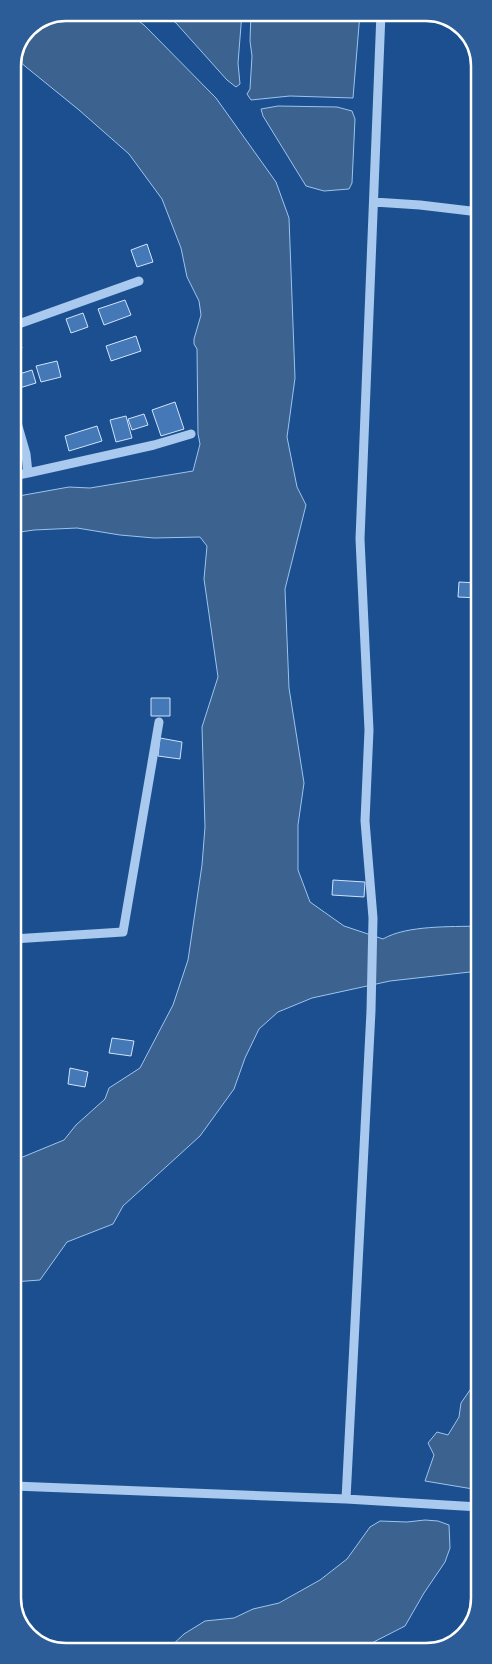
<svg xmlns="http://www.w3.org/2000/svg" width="492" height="1664" viewBox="0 0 492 1664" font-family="'IBM Plex Sans',sans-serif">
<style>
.water{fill:#3c6290;stroke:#9cc4f0}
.building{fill:#4478b7;stroke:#cfe3fa}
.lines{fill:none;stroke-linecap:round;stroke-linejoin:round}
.minor{stroke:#a9c9ee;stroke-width:9}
.rim{fill:none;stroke:#fff;stroke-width:2.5}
</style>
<rect width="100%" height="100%" fill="#1b4f8f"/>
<path class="water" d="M66 13H128L144 25 216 98 276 182 289 218 295 378 287 437 297 487 306 505 285 589 289 688 304 783 298 825V870L310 902 344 926 383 939C407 925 451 927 479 926V971L390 981 312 998 278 1012 259 1029 245 1058 234 1089 200 1136 123 1206 113 1224 67 1242 40 1280 13 1282V1161L64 1140 76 1125 105 1099 109 1088 140 1068 173 1005 188 960 202 865 205 827 202 727 218 677 204 579 207 546 200 537 154 538 120 535 77 528 34 530 13 533V497L69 487 90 488 193 471 200 444 198 434 197 349 194 344V339L201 315 199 301 187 277 181 248 162 199 129 154 79 110 15 58 28 28Z
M164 13H242L238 63 240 84 236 87 227 80 176 23Z
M251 13H360L353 98 290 96 251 100 247 94 250 89 252 56 250 41Z
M278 106 337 107 352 111 355 119 352 183 349 189 324 191 306 186 263 116 261 109Z
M479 1377V1490L425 1481 434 1455 428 1443 437 1432 448 1435 459 1417 461 1403Z
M425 1520 438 1521 449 1525 450 1548 445 1562 424 1593 405 1626 356 1651H166L184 1634 205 1621 234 1618 253 1609 279 1603 320 1580 347 1559 370 1527 380 1521 407 1522Z"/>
<path class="building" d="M478 108V161H474Z
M147 244 153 262 137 267 131 250Z
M125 300 131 315 104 325 98 309Z
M83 313 88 327 71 333 66 319Z
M17 333 22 348 13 351V335Z
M136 336 141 351 111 361 106 346Z
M57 361 61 377 41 382 36 366Z
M32 370 36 383 13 390V376Z
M175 402 184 429 161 436 152 410Z
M144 414 148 425 132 430 128 419Z
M126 416 132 438 116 442 110 420Z
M97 426 102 441 69 451 65 436Z
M459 582 479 583V598L458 597Z
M151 698H170V716H151Z
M160 738 182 742 180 759 158 756Z
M333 880 365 882 364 897 332 895Z
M112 1038 134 1041 131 1056 109 1053Z
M70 1068 88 1072 85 1087 68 1084Z"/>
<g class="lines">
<path class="minor" d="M374 202 420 205 479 212
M13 326 139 281
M13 409 26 454 28 473 13 476
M28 473 154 445 191 434
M13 939 123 932 159 722
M14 1486 346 1499 479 1507
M346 1499 371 1011 373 918 365 821 369 730 360 539 381 13"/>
</g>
<path d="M0 0H492V1664H0ZM66 21H426A45 45 0 0 1 471 66V1598A45 45 0 0 1 426 1643H66A45 45 0 0 1 21 1598V66A45 45 0 0 1 66 21Z" fill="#2d5d98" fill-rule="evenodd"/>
<path class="rim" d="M66 21H426A45 45 0 0 1 471 66V1598A45 45 0 0 1 426 1643H66A45 45 0 0 1 21 1598V66A45 45 0 0 1 66 21Z"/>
</svg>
